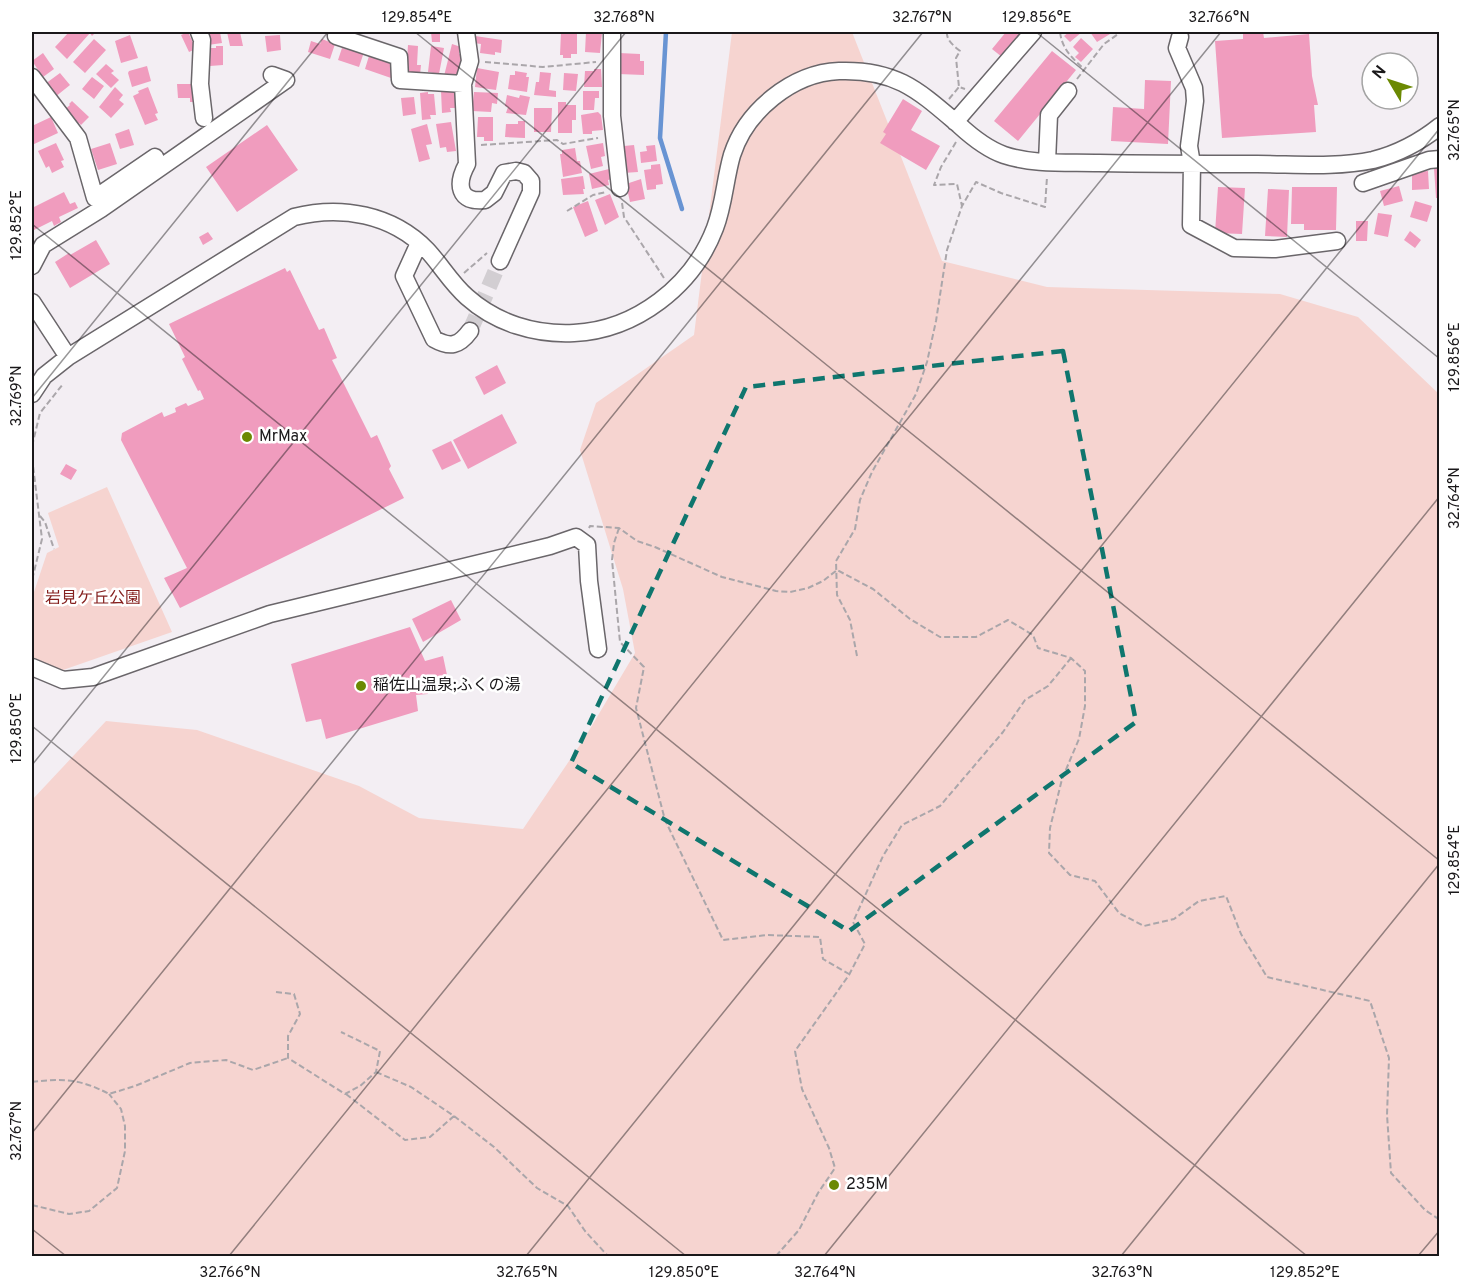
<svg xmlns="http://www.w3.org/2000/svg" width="1471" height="1288" viewBox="0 0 1471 1288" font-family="Overpass,'Noto Sans JP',sans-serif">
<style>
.green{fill:#f6d4d0}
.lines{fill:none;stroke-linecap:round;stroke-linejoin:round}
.stream{stroke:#6894d3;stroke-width:4.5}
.building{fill:#f09cbe}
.minor-tunnel{stroke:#d2ced2;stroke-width:16;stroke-dasharray:16 8;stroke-linecap:butt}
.minor-casing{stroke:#6a666a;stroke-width:19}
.path{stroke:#aaa6aa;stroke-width:2;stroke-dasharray:6 3;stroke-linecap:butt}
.minor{stroke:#fff;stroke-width:16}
.marked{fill:none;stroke:#0f766e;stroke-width:4.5;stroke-dasharray:12 8;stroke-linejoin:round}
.ticks{fill:none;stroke:#1a181a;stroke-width:1.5;stroke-opacity:0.45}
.poi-dot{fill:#6b8902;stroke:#fff;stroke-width:2}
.labels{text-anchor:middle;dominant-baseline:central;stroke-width:5;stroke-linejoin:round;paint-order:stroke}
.poi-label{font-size:16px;fill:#1a181a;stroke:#fff;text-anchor:start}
.park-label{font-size:16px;fill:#85201e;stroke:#fff}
.neatline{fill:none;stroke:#1a181a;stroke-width:2}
.ticks-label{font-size:15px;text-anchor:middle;fill:#1a181a}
</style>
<rect width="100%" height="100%" fill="#f3eef3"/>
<path class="green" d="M732 32H852L942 261 1047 287 1280 294 1358 317 1439 394V1256H32V800L106 721 197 730 359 786 419 818 523 829 584 739 635 653 623 589 580 450 596 403 694 335Z
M107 487 172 632 63 670 32 658V598L47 553 59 547 48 513Z"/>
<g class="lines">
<path class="stream" d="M666 32 660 138 682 209"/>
</g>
<path class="building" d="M69 32H96L92 36 90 33 67 59 55 47Z
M188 32 196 49 189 52 181 35Z
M206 32H220L222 43 208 45Z
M227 32H240L243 46H230Z
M431 32H440V42H432Z
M561 32H579L577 34V54H571V58H563V55H560Z
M586 32 602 33 600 53 585 52Z
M1006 32H1018L1020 34 1002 57 992 49Z
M1069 32H1082L1070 42 1064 36Z
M1090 32H1109L1110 34 1097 42Z
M1243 32H1263L1264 38 1309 34 1312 76 1318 105H1314L1316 132 1222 138 1215 41 1243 39Z
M130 35 138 58 121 63 115 41Z
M280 35 281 50 267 52 265 36Z
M475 36 502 40 501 53 495 52V55L480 53 481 44 474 43Z
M1081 38 1093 49 1081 62 1075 57 1079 53 1073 47Z
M94 39 106 50 85 73 73 62Z
M322 39 335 44 330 59 308 52 311 41 320 44Z
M452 44 461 47 459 54 465 55 459 78 444 76Z
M408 45 418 46 417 65H421L420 75 406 74Z
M216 46H223V65L210 66 207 48H216Z
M431 46 444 48 439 74 428 72Z
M349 47 364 52 359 67 338 60 342 48 349 50Z
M1052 51 1076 70 1018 141 994 121Z
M43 53 54 69 43 77 32 61Z
M619 53 640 54V61H644V75L618 74Z
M369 56 396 65 391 78 365 69Z
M106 64 114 71 111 73 119 80 111 88 96 74Z
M147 66 151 81 132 87 128 73 129 71Z
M477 68 499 72 496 90 475 87Z
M594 69H601L602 87H584L585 71H594Z
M515 71 527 73 526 77H529L527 92 508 89 510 75H515Z
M540 72 551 73 549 90 556 91V97L534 95 536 82H539Z
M60 73 70 85 55 97 45 84Z
M564 73 578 74 576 91 563 90Z
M92 77 104 86 94 99 82 89Z
M1145 80 1171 81 1168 144 1111 141 1113 107 1144 109Z
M177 84H191V88H194V102H190V98H178Z
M115 87 123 95 119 100 124 104 111 118 99 107Z
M148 87 158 113 155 114 158 120 145 125 133 96 139 93 138 91Z
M455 90 456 108H450L451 112 442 113 441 91Z
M583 91H599V98H595L594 110H583Z
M428 92V94H434L436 115H430L431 119 422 120 420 93Z
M474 92 498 93 497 104 492 103 491 112 472 111Z
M507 95 519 98 520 95 530 97 526 115 506 113 508 107 505 106Z
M414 97 416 114 403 116 401 98Z
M903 99 922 111 911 130 940 146 926 170 880 143 886 134 883 132Z
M72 101 89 117 81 125 79 123 76 125 63 111 70 105 69 104Z
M558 102H566V105H576V120H572V133H558Z
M534 108H552L551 132H534Z
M598 112 601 115 603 130 592 131V134H583L581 115Z
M51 117 58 133 32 145V126Z
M478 117H493V141H484V137H477Z
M518 121H525V138L505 137 506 124H518Z
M451 122 456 151 447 152 446 147 440 148 436 124Z
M427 124 432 144 426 145 430 159 419 162 411 129Z
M267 125 298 170 237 212 206 167Z
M129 129 134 145 120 149 115 134Z
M56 143 64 160 61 161 64 167 52 173 49 166 46 168 38 151Z
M110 143 117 164 98 170 91 149Z
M603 143 605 156 601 157 603 166 591 169 586 146Z
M634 145 638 172 623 173 624 146Z
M655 145 657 161 641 163 640 152 647 151 646 146Z
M575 148 577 161H580L582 173 563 177 560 154H562V150Z
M660 164 663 184 656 185V189L647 190 644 170 651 169V165Z
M1440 167V198H1436L1434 168Z
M609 169 612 179 608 180 609 185 592 189 589 174Z
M1428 171 1429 189 1412 190V172Z
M583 176 585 189H583L584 194 563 195 561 179Z
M641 179 645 199 630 202 626 184Z
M1399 186 1403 201 1384 206 1380 191Z
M1218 187 1245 188 1242 234 1215 233Z
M1292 187H1337L1336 230H1304V224H1291Z
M1268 189 1289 190 1287 237 1265 236Z
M64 192 70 204 75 202 78 208 59 217 61 222 54 226 52 221 32 231V208Z
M610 194 619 217 605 225 595 200Z
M588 201 598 231 585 237 573 207Z
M1415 201 1432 206 1427 222 1410 217Z
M1378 213 1392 215 1388 237 1374 234Z
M1356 221H1368L1367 241H1356Z
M1410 231 1421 240 1415 248 1404 240Z
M208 232 213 239 203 245 199 237Z
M96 240 110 264 70 288 55 262 69 253 70 255Z
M285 268 287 272 290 270 319 330 324 328 337 358 332 360 371 438 377 435 391 466 389 469 404 498 180 608 164 578 187 568 121 440 122 433 162 412 164 417 176 412 175 408 186 403 188 406 204 399 200 390 198 391 182 359 185 357 169 324Z
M497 365 506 383 484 395 475 377Z
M502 414 517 443 468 469 453 440Z
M451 441 461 461 442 470 432 450Z
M66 464 77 470 71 480 60 474Z
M451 600 461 620 423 642 412 619Z
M410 627 425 661 443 656 447 675 426 678 428 694 416 695 418 711 326 739 321 719 306 722 291 664Z"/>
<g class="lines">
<path class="minor-tunnel" d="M470 331 500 261"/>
<g class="minor-casing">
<path id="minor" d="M199 32 202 40 200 84 204 118
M337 32 336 36 399 57 400 80 463 84
M466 32 470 61 463 84 467 164C456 184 458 203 485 200L494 193 504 173 516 171 524 173 531 181V192L500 261
M612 32V116L620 188
M1180 37 1177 48 1194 88 1195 101 1189 146 1192 164 1191 225 1234 248 1275 249 1337 241
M32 77 78 138 95 198 155 157 160 168
M955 122 1033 32
M1047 162 1049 115 1068 91
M1363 183 1429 160 1440 159
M419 243 404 276 434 339C450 348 459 346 470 331
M32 266 43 245 101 209 286 80 272 75
M32 302 68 357
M32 394 44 376 68 357 294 217C341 205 392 214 427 250 441 265 451 283 467 297 496 323 535 335 574 333 636 330 693 286 715 228 724 205 725 179 732 155 746 111 792 73 839 71 896 69 918 90 959 125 972 137 987 149 1004 155 1034 165 1068 162 1099 163 1152 164 1204 164 1257 164 1294 164 1336 168 1373 160 1397 154 1420 142 1440 126
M32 667 63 680 93 677 270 614 550 546 576 537 587 545 589 581 598 649"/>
</g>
<path class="path" d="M947 32C946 40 954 46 960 51L956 58 959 87 965 89
M1060 32C1062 49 1072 58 1084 69
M485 62 543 67 596 62
M1077 79 1104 44 1121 32
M949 99 959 87
M956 142 941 167 934 185 957 184 962 206
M481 145 557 140 563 144 598 138
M622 203 624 217 664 278
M567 211 593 195 606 192
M464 273 487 253
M32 446 40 413 63 384
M32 458 42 539 32 580
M40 516 45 522 54 549
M589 528 590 526 619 528 637 541 655 547 722 577 776 591 790 592 808 588 823 581 837 570 873 589 910 619 940 637H976L1008 620 1033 635 1038 648 1071 658 1085 671V706L1079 739 1062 779 1050 828 1049 853 1070 875 1095 881 1119 913 1144 926 1174 919 1199 901 1226 896 1241 934 1267 977 1370 1001 1389 1058 1387 1115 1391 1173 1425 1210 1440 1220
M619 528 614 543 612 560 620 642 644 667 636 708 665 820 723 940 767 935 820 937 823 959 849 974
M857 656 850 620 837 595 836 561 855 529 860 500 872 472 916 394 927 362 936 321 947 250 962 206 976 182 1001 193 1045 207 1047 177
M276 992 294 994 300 1014 288 1036V1058L345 1094 360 1086 376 1072 380 1051 341 1032
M376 1072 411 1087 454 1116 494 1147 537 1188 568 1206 585 1231 607 1255 612 1256
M32 1082C62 1078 81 1079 109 1094L135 1086 190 1063 226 1060 253 1070 288 1058
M346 1094 405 1140 430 1137 454 1116
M32 1205 69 1214 89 1211 117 1188 125 1151V1126L121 1109 109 1094
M776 1256 799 1230 818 1193 835 1168 829 1148 802 1089 795 1051 849 975 865 944 853 922 883 856 902 825 940 806 1003 732 1025 700 1048 686 1071 658"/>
<use href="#minor" class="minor"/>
</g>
<path class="marked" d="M1063 351 1136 722 849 931 571 763 746 387Z"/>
<path class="ticks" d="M415 32 1440 861M1036 32 1440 359M32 224 1307 1256M32 398 328 32M32 726 686 1256M32 765 626 32M32 1133 923 32M32 1229 66 1256M229 1256 1221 32M526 1256 1440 128M824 1256 1440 496M1121 1256 1440 863M1418 1256 1440 1230"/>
<g class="poi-dot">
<circle cx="247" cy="437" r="6"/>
<circle cx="361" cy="686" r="6"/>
<circle cx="834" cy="1185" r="6"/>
</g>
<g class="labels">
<g class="poi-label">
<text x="259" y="437">MrMax</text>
<text x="373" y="686">稲佐山温泉;ふくの湯</text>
<text x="846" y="1185">235M</text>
</g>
<g class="park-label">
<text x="93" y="599">岩見ケ丘公園</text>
</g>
</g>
<rect width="1471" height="1288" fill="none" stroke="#ffffff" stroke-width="66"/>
<g transform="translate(1390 81) rotate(309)"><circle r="28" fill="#ffffff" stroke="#a3a3a3" stroke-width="1.5"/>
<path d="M0-4.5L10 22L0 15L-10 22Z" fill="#6b8902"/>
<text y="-9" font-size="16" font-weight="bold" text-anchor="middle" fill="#1a181a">N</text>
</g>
<rect x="33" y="33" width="1405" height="1222" class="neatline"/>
<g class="ticks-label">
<text x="417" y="22">129.854°E</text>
<text x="624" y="22">32.768°N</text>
<text x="922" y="22">32.767°N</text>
<text x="1037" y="22">129.856°E</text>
<text x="1219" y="22">32.766°N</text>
<text transform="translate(1454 130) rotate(-90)" y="5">32.765°N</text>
<text transform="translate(16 225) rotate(-90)" y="5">129.852°E</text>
<text transform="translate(1454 357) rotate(-90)" y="5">129.856°E</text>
<text transform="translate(16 396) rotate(-90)" y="5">32.769°N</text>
<text transform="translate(1454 498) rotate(-90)" y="5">32.764°N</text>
<text transform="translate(16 728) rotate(-90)" y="5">129.850°E</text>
<text transform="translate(1454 860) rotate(-90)" y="5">129.854°E</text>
<text transform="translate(16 1131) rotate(-90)" y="5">32.767°N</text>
<text x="230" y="1277">32.766°N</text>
<text x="527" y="1277">32.765°N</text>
<text x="684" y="1277">129.850°E</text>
<text x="825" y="1277">32.764°N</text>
<text x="1122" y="1277">32.763°N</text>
<text x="1305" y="1277">129.852°E</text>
</g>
</svg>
